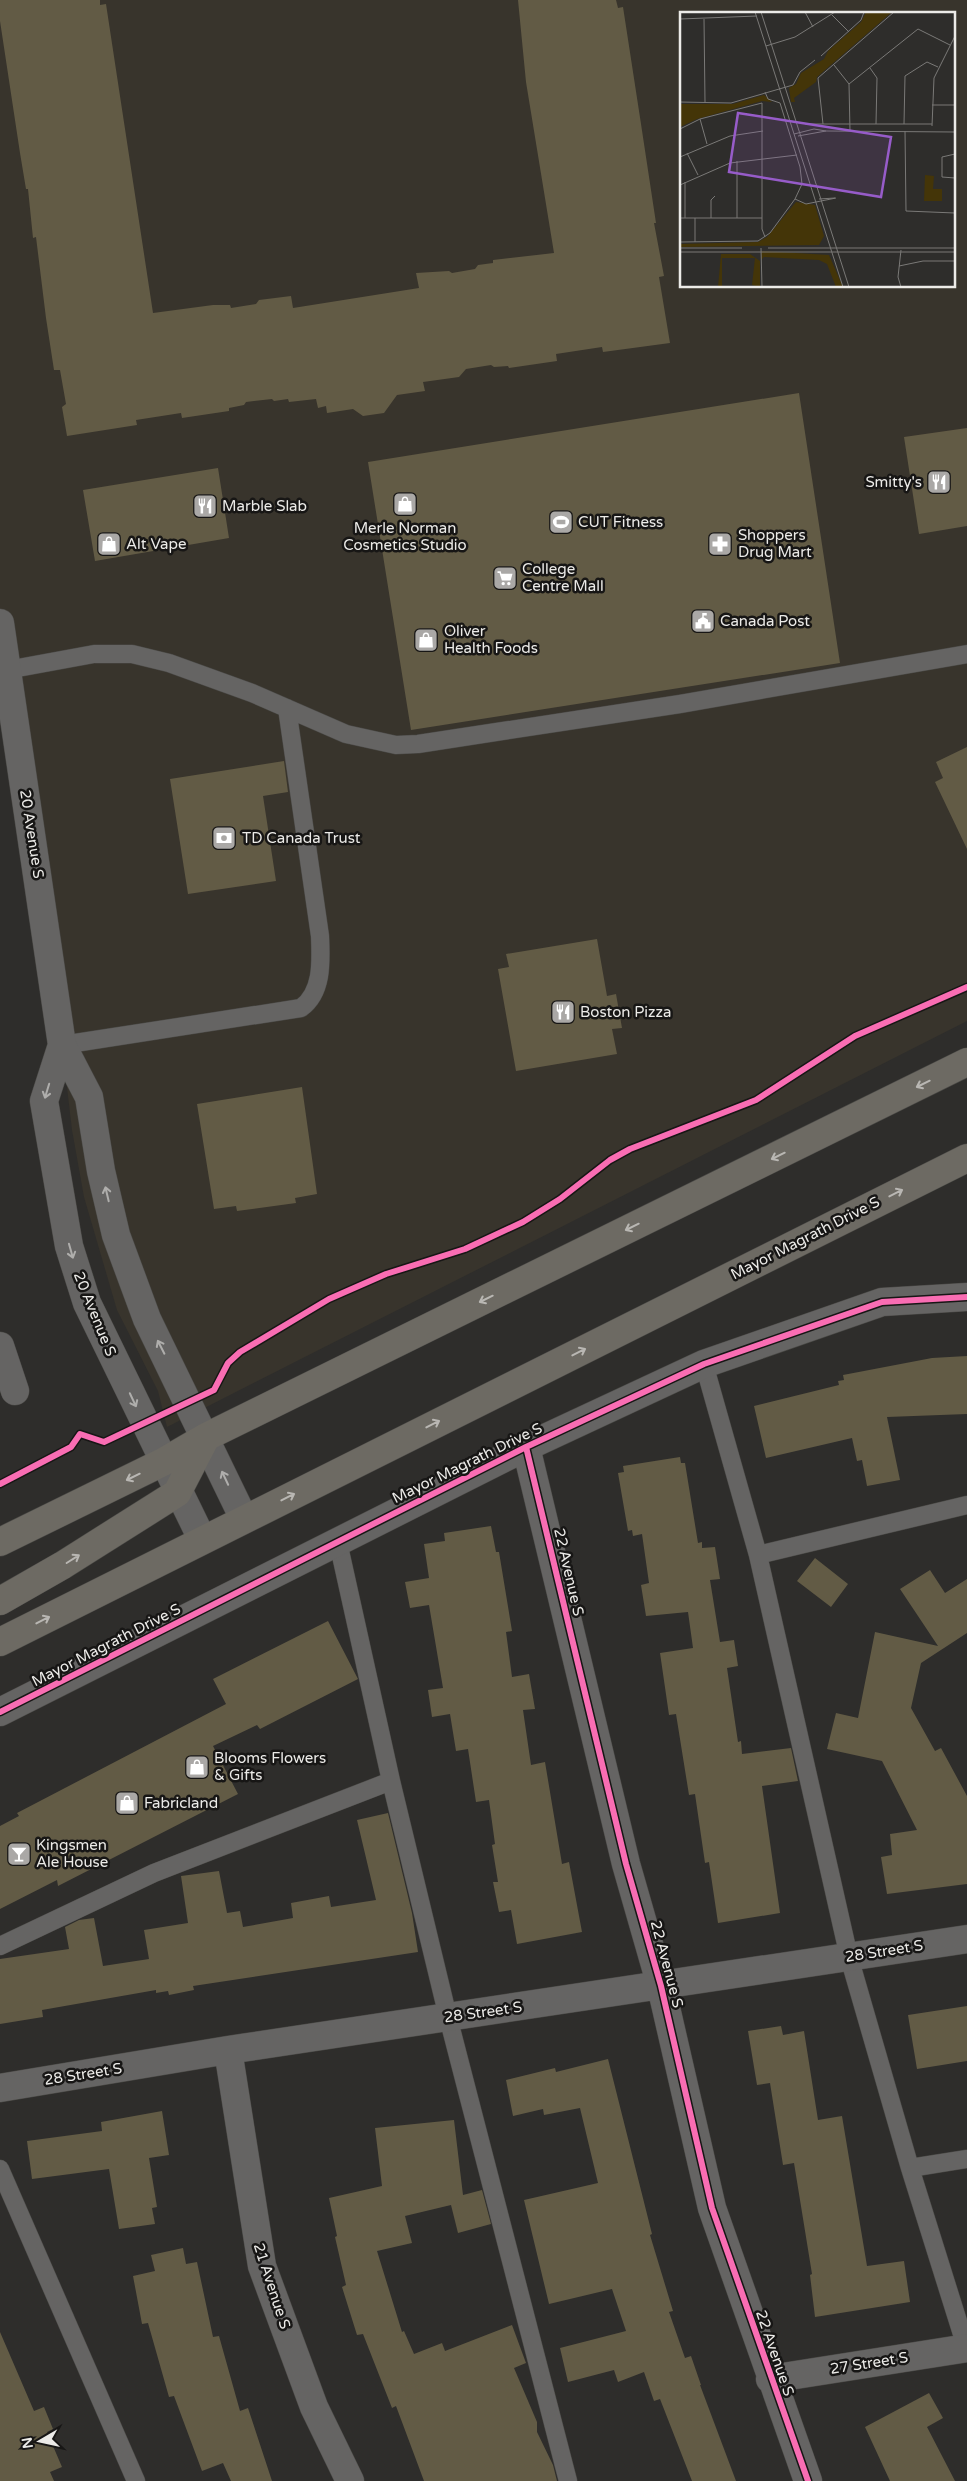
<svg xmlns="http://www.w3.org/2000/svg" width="967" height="2481" viewBox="0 0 967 2481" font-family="'Varela Round',sans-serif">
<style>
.built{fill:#38342c;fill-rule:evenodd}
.building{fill:#625b45}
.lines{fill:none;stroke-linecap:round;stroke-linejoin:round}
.service-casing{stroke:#4a4946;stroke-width:19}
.minor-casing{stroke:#4a4946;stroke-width:29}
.tertiary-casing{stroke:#4a4946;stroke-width:29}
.primary-casing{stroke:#4a4946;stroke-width:29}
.service{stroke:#656463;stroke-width:18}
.minor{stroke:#656463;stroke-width:28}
.tertiary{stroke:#656463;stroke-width:28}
.primary{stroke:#6d6a63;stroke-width:28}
.cycleway-casing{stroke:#171615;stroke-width:9}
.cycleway{stroke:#f96db3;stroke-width:6}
.oneway{stroke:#b9b7b3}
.oneway2{stroke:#afaeac}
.labels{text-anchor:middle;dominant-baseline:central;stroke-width:5;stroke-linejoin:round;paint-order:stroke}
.poi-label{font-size:15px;fill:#ecebe8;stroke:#171615;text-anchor:start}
.street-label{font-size:15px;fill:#ecebe8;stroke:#171615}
.inset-road{fill:none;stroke:#7a7977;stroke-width:1}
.view{fill:#975cc9;fill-opacity:0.15;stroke:#975cc9;stroke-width:2.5}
.inset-edge{fill:none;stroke:#ecebe8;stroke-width:2.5}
</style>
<rect width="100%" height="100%" fill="#2e2d2b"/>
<path class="built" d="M0 0H967V1021L167 1427 158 1391 117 1310 84 1197 72 1130 62 1045 0 623ZM681 14H953V286H681Z"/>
<path class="building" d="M0 0H100V5L106 4 153 313 213 305H230L231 308 256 304 259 300 291 296 293 308 419 288 416 273 449 271 452 273 475 269 478 265 493 263V260L554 253 526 82 518 0H616L618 8 623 7 641 124 656 223H654L664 276 659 277 670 343 603 352 602 347 556 354 557 361 509 368 508 366 494 367 491 365 466 369 459 377 423 382 425 391 397 395 384 413 363 416 353 409 327 413 326 406 318 408 316 399 289 402 288 399 274 401 272 399 246 402 244 405 229 408V411L182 418 181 413 136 420 137 425 67 436 62 407 66 404 60 370H54L46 318 36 237 33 238 28 189H26L20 153 0 21Z
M799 393 840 663 411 730 368 462Z
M967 428V526L919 534 904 437Z
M218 468 229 538 95 561 83 490Z
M967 747V849L935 782 943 778 936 762Z
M284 761 288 792 263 796 276 881 188 894 170 779Z
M597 939 607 996 616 994 622 1028 612 1029 617 1054 516 1071 498 969 509 967 506 954Z
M302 1087 317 1194 295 1198 296 1203 237 1211 236 1206 214 1209 197 1104Z
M967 1356V1414L887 1417 900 1480 867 1486 862 1460 857 1461 852 1438 766 1458 754 1406 839 1385 838 1381 844 1380 843 1375 932 1358Z
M680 1457 681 1463H685L698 1543 702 1542V1548L715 1547 720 1579 710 1580 720 1642 734 1640 738 1666 727 1668 738 1742 741 1741 742 1754 791 1748 798 1781 762 1786 780 1913 718 1923 709 1862 705 1863 695 1794 689 1795 676 1714 669 1715 660 1653 693 1648 688 1612 646 1616 641 1585 649 1583 642 1534 633 1536 632 1530 628 1531 618 1473 624 1472 623 1466Z
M491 1526 496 1552H499L512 1631 506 1632 512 1677 529 1674 535 1709 523 1710 531 1765 545 1762 562 1864 569 1862 582 1932 517 1944 511 1910 499 1912 493 1882H498L492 1845 495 1844 489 1800 476 1802 468 1749 456 1751 450 1714 432 1717 428 1690 443 1688 429 1605 410 1608 405 1582 429 1578 424 1544 445 1541 444 1533Z
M815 1558 848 1584 831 1607 797 1581Z
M930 1570 945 1593 967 1579V1633L921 1663 911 1708 935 1751 941 1748 967 1796V1884L887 1894 881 1857 892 1855 890 1834 917 1830 882 1761 827 1749 836 1713 858 1718 875 1632 938 1646 900 1589Z
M328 1621 358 1679 260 1729 257 1725 213 1746 238 1794 58 1886 57 1880 0 1909V1826L19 1816 17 1813 226 1704 213 1679Z
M388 1813 412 1913 418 1952 193 1986 194 1990 169 1995 168 1991 156 1993V1990L42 2010 43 2017 0 2024V1959L69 1949 65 1927 79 1920 94 1918 103 1966 149 1959 144 1930 188 1923 181 1876 219 1871 227 1913 240 1911 243 1927 293 1918 291 1903 329 1896 331 1907 376 1900 357 1820Z
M967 2006V2061L917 2069 908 2015Z
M781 2026 783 2035 804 2031 818 2120 842 2116 867 2266 904 2261 910 2302 815 2317 810 2275 812 2274 794 2163 783 2165 770 2083 757 2085 748 2031Z
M608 2059 652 2234 650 2235 673 2311 669 2312 685 2358 691 2356 701 2385H700L736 2481H692L660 2399 654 2401 644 2372 618 2382 614 2370 568 2382 560 2348 626 2331 612 2289 549 2304 524 2200 598 2183 580 2108 544 2115 543 2109 513 2116 506 2080 555 2068 556 2072Z
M162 2111 169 2155 149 2158 157 2207 152 2208 155 2224 119 2229 109 2169 32 2179 27 2141 102 2131 101 2122Z
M454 2120 463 2195 482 2190 491 2224 458 2233 451 2205 405 2216 412 2243 377 2251 402 2332 404 2331 414 2354 442 2343 445 2351 512 2325 526 2363 514 2368 537 2422V2432L553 2465 557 2481H424L396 2406 392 2408 363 2334 357 2335 342 2287 346 2285 335 2237 337 2236 329 2198 382 2186 375 2128Z
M183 2248 186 2264 197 2262 213 2337 219 2336 240 2411 248 2408 272 2481H231L223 2463 202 2471 174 2396 169 2397 148 2323 142 2324 133 2276 155 2271 151 2255Z
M0 2332 34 2411 44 2407 53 2429 47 2432 62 2467 50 2472 54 2481H0Z
M929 2393 943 2418 927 2427 955 2481H890L865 2427Z"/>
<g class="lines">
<g class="service-casing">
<path id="service" d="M7 670 94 654H132L169 663 252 693 346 734 396 745 418 744 680 704 967 654
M62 1045 301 1008C323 992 321 961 320 936L287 708
M704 1364 758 1555 849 1957 910 2168 967 2350
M338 1542 391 1781 448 2017 568 2481
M758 1555 967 1505
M0 1946 154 1873 391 1781
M910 2168 967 2159
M0 2169 136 2481"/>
</g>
<g class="minor-casing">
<path id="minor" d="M0 1346 15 1391
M526 1447 626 1864 661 1986 712 2208 808 2481
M0 1712 526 1447 704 1364 882 1302 967 1297
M228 2050 262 2266 314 2407 350 2481
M0 2088 228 2050 967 1939
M770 2379 967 2348"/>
</g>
<g class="tertiary-casing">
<path id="tertiary" d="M0 623 62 1045 89 1097 101 1171 116 1235 147 1319 244 1519
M62 1045 44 1101 69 1246 87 1303 202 1539"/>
</g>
<g class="primary-casing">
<path id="primary" d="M0 1542 163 1462 206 1437 967 1062
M0 1601 63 1565 177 1493 206 1437
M0 1642 967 1158"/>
</g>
<use href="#service" class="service"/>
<use href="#minor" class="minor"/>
<use href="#tertiary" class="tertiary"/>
<use href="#primary" class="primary"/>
<g class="cycleway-casing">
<path id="cycleway" d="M526 1447 626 1864 661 1986 712 2208 808 2481
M0 1484 71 1447 80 1434 104 1442 214 1390 228 1363 240 1352 329 1299 386 1274 465 1249 523 1222 560 1199 610 1160 630 1149 756 1100 855 1036 967 987
M0 1712 526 1447 704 1364 882 1302 967 1297"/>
</g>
<use href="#cycleway" class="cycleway"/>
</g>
<defs><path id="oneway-shaft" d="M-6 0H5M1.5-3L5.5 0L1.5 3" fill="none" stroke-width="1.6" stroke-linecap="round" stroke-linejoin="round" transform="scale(1.25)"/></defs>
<g class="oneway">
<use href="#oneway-shaft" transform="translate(923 1084) rotate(154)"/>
<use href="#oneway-shaft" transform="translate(778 1156) rotate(154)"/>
<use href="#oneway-shaft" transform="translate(896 1193) rotate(-27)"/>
<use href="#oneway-shaft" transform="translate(632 1227) rotate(154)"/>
<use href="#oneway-shaft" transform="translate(486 1299) rotate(154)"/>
<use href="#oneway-shaft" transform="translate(579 1352) rotate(-27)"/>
<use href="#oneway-shaft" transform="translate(433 1424) rotate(-27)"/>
<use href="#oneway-shaft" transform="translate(133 1477) rotate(154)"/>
<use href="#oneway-shaft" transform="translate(288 1497) rotate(-27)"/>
<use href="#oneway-shaft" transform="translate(73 1559) rotate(-32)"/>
<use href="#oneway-shaft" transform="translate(43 1620) rotate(-27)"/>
</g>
<g class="oneway2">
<use href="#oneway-shaft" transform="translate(47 1091) rotate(107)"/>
<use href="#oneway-shaft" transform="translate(107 1194) rotate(-103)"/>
<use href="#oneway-shaft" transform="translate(71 1251) rotate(74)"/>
<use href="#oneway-shaft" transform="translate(161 1347) rotate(-117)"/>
<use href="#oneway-shaft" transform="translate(133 1400) rotate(65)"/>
<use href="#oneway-shaft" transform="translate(225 1478) rotate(-115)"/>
</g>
<defs>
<g id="restaurant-square" transform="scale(1.25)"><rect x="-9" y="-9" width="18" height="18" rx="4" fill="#aaa8a6" stroke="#171615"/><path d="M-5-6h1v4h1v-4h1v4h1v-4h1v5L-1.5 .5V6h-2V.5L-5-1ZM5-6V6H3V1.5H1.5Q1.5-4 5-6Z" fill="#fff"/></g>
<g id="shop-square" transform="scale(1.25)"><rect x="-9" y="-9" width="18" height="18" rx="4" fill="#aaa8a6" stroke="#171615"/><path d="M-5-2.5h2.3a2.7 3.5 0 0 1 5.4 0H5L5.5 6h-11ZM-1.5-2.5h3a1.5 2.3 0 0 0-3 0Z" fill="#fff"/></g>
<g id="stadium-square" transform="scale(1.25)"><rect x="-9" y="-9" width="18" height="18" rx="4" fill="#aaa8a6" stroke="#171615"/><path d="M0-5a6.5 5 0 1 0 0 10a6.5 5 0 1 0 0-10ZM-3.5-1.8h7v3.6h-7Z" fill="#fff"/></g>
<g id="pharmacy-square" transform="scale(1.25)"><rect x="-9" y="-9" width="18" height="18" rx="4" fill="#aaa8a6" stroke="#171615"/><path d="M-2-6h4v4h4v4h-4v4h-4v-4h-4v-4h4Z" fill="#fff"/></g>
<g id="supermarket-square" transform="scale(1.25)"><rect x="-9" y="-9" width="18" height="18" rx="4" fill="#aaa8a6" stroke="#171615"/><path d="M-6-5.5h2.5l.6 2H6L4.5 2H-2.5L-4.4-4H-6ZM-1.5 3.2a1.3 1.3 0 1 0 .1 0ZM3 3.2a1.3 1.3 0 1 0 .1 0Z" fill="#fff"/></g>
<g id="civic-square" transform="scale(1.25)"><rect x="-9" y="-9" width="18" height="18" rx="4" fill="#aaa8a6" stroke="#171615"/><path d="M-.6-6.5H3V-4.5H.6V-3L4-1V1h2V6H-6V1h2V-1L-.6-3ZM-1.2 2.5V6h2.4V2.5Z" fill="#fff"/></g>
<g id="bank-square" transform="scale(1.25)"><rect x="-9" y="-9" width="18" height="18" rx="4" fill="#aaa8a6" stroke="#171615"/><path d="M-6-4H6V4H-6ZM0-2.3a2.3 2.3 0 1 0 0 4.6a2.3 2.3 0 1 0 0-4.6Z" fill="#fff"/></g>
<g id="bar-square" transform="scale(1.25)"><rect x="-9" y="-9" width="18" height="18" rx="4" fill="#aaa8a6" stroke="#171615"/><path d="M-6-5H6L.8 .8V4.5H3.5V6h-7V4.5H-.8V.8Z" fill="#fff"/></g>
</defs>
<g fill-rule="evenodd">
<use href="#restaurant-square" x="939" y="482"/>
<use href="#shop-square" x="405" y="504"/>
<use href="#restaurant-square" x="205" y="506"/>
<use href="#stadium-square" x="561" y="522"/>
<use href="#shop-square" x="109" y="544"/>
<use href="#pharmacy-square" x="720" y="544"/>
<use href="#supermarket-square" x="505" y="578"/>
<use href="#civic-square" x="703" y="621"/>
<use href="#shop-square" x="426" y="640"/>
<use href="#bank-square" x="224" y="838"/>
<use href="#restaurant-square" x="563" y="1012"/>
<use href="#shop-square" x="197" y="1767"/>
<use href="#shop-square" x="127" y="1803"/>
<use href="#bar-square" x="19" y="1854"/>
</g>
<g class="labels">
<g class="poi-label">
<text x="922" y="482" text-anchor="end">Smitty's</text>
<text x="222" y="506">Marble Slab</text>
<text x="578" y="522">CUT Fitness</text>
<text x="405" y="528" text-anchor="middle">Merle Norman<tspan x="405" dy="17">Cosmetics Studio</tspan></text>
<text x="738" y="535">Shoppers<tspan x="738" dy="17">Drug Mart</tspan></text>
<text x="126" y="544">Alt Vape</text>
<text x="522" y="569">College<tspan x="522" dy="17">Centre Mall</tspan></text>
<text x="720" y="621">Canada Post</text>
<text x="444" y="631">Oliver<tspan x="444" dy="17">Health Foods</tspan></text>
<text x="242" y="838">TD Canada Trust</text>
<text x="580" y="1012">Boston Pizza</text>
<text x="214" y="1758">Blooms Flowers<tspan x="214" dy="17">&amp; Gifts</tspan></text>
<text x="144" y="1803">Fabricland</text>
<text x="36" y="1845">Kingsmen<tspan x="36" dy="17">Ale House</tspan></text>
</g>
<g class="street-label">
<text transform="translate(32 834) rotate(81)">20 Avenue S</text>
<text transform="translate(805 1238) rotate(-27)">Mayor Magrath Drive S</text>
<text transform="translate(95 1314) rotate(68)">20 Avenue S</text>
<text transform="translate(467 1463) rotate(-26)">Mayor Magrath Drive S</text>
<text transform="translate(569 1572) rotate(77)">22 Avenue S</text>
<text transform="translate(106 1645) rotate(-27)">Mayor Magrath Drive S</text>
<text transform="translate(884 1951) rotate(-9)">28 Street S</text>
<text transform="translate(667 1964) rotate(75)">22 Avenue S</text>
<text transform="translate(483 2012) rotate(-8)">28 Street S</text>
<text transform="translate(83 2074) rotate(-9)">28 Street S</text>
<text transform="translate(272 2286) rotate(72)">21 Avenue S</text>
<text transform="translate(775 2353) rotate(71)">22 Avenue S</text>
<text transform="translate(869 2363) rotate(-9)">27 Street S</text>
</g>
</g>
<g transform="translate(680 12)">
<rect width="275" height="275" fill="#2e2d2b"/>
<path d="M186 0H212L137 65 136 70 114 86 115 90H111L109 76 116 72 121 61 144 47 148 39 181 10ZM84 83 92 90 82 89 17 107 0 115V92H53ZM245 163 254 164 253 177H262V189H244ZM116 190 135 193 144 224 139 233 0 235V232L78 230 87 225ZM81 239 149 243 163 275H156L147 252 139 248 84 245 81 248ZM41 242H70L80 249V275L72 273 75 246H42V275H38Z" fill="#443508"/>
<path class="inset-road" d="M75 0 163 275M81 0 169 275M125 0 133 15M152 3 169 20M0 7 77 4M24 7 25 90M86 34 115 25 155 0M141 44 181 8 184 0M154 53 169 72 170 119M190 56 197 66 196 112M169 72 238 17 270 33M0 90 51 91 113 73 120 60 135 48M252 93H275M20 107 27 132M125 112H252M143 112 138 66 214 0M224 112 225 64 247 50 258 55M252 114 254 66 275 24M0 117 20 107 82 91V217L85 225M225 119 226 199 275 201M114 122 134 117 146 119M118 124 146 119 275 120M7 141 18 163M275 142 262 145V165L275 166M0 145 50 124 83 119M0 173 50 151 117 143M115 187 126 192 156 186M139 187 155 186M0 206H82M5 206V170M31 206V188L35 184M57 206V149M0 230 78 229 90 221 115 187 122 172 120 155 100 91 88 87 85 80M15 230V206M0 236H62M81 236 82 275M88 236H275M0 240H275M219 254 243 249H275M221 275 218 265 221 238"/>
<path class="view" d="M58 101 211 125 201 185 49 160Z"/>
<rect width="275" height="275" class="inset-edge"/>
</g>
<g transform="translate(40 2441) rotate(261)" stroke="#171615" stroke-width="4" paint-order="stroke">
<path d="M0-4L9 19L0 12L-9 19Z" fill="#ecebe8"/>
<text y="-8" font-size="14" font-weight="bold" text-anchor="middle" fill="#ecebe8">N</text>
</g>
</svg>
